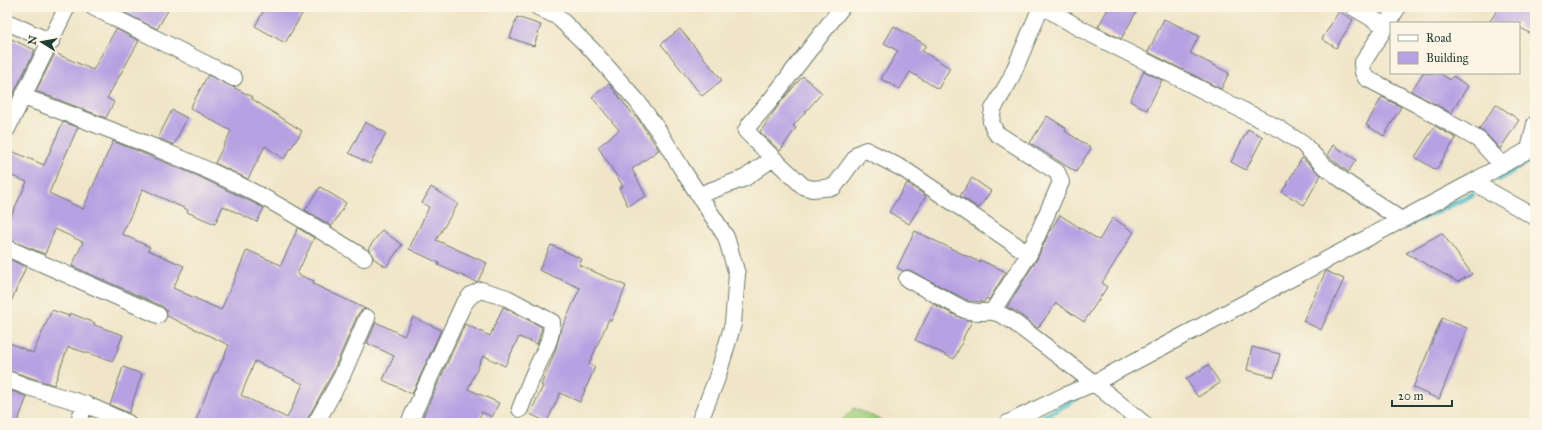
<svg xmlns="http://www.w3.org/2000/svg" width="1542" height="430" viewBox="0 0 1542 430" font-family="'IM FELL Great Primer',serif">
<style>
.green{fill:#a1cf7d;stroke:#608658}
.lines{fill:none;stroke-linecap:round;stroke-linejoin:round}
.stream{stroke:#4ebbc8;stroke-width:6}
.building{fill:#b8a1e3;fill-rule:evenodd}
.minor-casing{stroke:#687868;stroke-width:18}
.minor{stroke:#fff;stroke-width:16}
</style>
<rect width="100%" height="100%" fill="#fcf5e5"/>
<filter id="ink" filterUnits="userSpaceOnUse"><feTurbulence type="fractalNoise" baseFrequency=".025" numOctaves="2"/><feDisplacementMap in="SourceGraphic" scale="8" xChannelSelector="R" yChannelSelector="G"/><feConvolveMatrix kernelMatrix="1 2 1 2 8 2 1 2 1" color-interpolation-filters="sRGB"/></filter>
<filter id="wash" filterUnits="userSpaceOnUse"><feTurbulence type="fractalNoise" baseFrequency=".012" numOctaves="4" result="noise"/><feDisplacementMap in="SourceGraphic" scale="16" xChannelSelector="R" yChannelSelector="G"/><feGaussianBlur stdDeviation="0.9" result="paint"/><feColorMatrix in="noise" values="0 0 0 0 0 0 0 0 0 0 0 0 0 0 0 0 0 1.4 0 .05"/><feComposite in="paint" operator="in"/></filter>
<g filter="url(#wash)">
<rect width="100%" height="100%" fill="#f0e5c8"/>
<path class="green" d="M854 408 881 420 883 423H839Z"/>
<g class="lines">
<path class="stream" d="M1499 179 1535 157
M1403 227 1472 195
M1033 423 1077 398"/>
</g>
<g id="blocks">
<path class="building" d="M128 7H170L157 29 125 13Z
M266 7H306L285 43 255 26Z
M1109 7H1139L1121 39 1098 27Z
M1499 7H1535V36L1519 27V23H1489Z
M1339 11 1353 20 1336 48 1322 39Z
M517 17 541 25 534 46 510 38Z
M1164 19 1199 36 1190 53 1229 73 1221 89 1148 52Z
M894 26 926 45 922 51 950 68 938 89 910 72 900 89 881 79 898 51 884 43Z
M116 29 139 41 107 98 114 102 106 118 36 91 55 53 93 70Z
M680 29 722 80 702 96 661 44Z
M7 37 35 50 7 107Z
M1144 71 1162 80 1147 110 1130 101Z
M1423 73H1440L1450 80 1453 76 1468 86 1451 113 1411 91Z
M208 75 253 97 252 99 302 131 284 159 265 146 248 179 215 163 231 131 190 108Z
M803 76 822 93 793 126 796 128 780 151 760 132 780 103Z
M609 84 635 117 636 116 659 150 632 169 646 196 628 206 619 188 623 186 598 147 619 130 592 97Z
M1382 97 1401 107 1384 136 1366 125Z
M1496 104 1519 120 1500 149 1486 134 1479 129Z
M172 110 187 118 174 145 158 138Z
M1047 116 1066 128 1065 131 1091 148 1076 172 1030 143Z
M63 122 78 127 49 193 83 209 113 141 196 175 264 208 257 222 223 206 215 224 187 212 188 210 143 189 122 234 150 247 148 250 184 266 173 288 221 310 247 250 281 265 298 228 314 238 297 274 314 281 313 284 366 309 362 310 358 314 332 374 308 418 307 423H195L215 372 217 373 229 345 167 316 166 310 162 306 72 266 83 242 55 229 45 254 7 239V224L27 182 7 174V149L44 165ZM255 361 303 384 287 418 241 395Z
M365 122 386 133 370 164 349 153Z
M1435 126 1456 138 1436 170 1415 157Z
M1248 129 1263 137 1246 170 1231 162Z
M1333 145 1356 160 1348 172 1327 155Z
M1302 158 1321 175 1304 205 1282 192Z
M972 178 991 191 979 208 960 196Z
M907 183 926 196 909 224 889 212Z
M320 187 346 203 332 226 305 210Z
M431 187 458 204 436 240 487 263 478 281 476 282 438 265 439 263 409 249 429 207 422 203Z
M1060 215 1099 240 1113 218 1134 232 1102 283 1107 287 1084 322 1056 303 1038 328 1017 312 1007 307 1037 259 1050 231Z
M382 230 402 245 386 267 373 258 372 253 368 249Z
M915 231 979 262 980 260 1006 272 989 300 986 298 984 302 969 301 911 271 907 270 903 271 897 268Z
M1442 233 1472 274 1458 282 1406 253Z
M551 245 582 259 579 265 626 286 611 321 609 319 589 364 595 367 580 402 560 393 547 422 530 414 543 386 541 385 555 352 561 330 580 288 539 270Z
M7 258 26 267 7 311Z
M1326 271 1344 279 1321 330 1303 321Z
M933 304 961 318 972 321 963 338H964L954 359 915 340Z
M503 307 542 327 537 344 519 337 505 366 484 356 482 358 468 389 499 403 492 417 482 412 477 423H426L421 421 465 324 490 336Z
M52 310 69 316 70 313 95 323 94 325 123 335 113 361 68 347 54 385 7 370V342L33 353Z
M413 317 441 330 412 394 383 380 394 356 367 343 376 322 404 336Z
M1442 318 1467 328 1439 399 1413 388Z
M1252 347 1280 354 1274 377 1247 370Z
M1208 365 1220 383 1198 397 1186 379Z
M123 367 142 374 129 413 110 405Z
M7 389 27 397 17 423H7Z"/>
</g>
</g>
<g filter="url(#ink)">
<use href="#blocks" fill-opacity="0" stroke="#687868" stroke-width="1"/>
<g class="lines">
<g class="minor-casing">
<path id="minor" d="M93 7 234 78
M538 7 558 17 592 50 637 101 660 133 682 169 726 237 737 274 733 324 717 378 699 423
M1044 7 1081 29 1278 128 1303 144 1322 164 1341 179 1401 220
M1353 7 1385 26
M1398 7 1362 64 1363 72 1366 78 1416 104 1479 140 1502 165
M7 22 51 42
M24 97C102 127 182 155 257 194 294 213 329 236 364 258
M7 129 67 7
M1529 150 1535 124
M773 158 803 186 812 189 834 187 859 153 866 150 905 170 1029 254
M1473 182 1535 146
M699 195 745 178 773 158 746 131 750 124 770 101 842 7
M7 248 158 315
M907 279 965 310C978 314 982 311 993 312 1000 313 1005 317 1011 320L1094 383 1143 423
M992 312 1029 254 1061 182 1057 172 996 133 991 122 993 109 1010 80 1041 7
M7 379 28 387 85 404 128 423
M78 423 85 404
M316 423 341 378 367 318
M409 423 463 305 471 295 481 290 507 298 552 322C552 340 542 355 535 371 529 383 525 397 520 409
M1008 423 1066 395 1094 383 1473 182 1535 217"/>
</g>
<use href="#minor" class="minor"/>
</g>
</g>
<rect width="1542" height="430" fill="none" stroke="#fcf5e5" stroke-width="24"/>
<rect x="1390" y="22" width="130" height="52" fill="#fcf5e5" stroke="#a4ab9e"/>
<rect x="1398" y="35" width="20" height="6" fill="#ffffff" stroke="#a4ab9e"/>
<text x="1426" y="42" font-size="12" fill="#1f3d34">Road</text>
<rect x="1398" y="52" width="20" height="12" fill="#b8a1e3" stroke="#a4ab9e"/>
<text x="1426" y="62" font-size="12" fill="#1f3d34">Building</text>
<g transform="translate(42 42) rotate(281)" stroke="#fcf5e5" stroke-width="3" paint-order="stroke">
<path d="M0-3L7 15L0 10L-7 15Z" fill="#1f3d34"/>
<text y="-6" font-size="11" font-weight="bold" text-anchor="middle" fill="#1f3d34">N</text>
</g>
<path d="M1392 400v6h60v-6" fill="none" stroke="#1f3d34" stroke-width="2"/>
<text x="1398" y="400" font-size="12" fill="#1f3d34" stroke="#fcf5e5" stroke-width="3" paint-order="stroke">20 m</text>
</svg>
